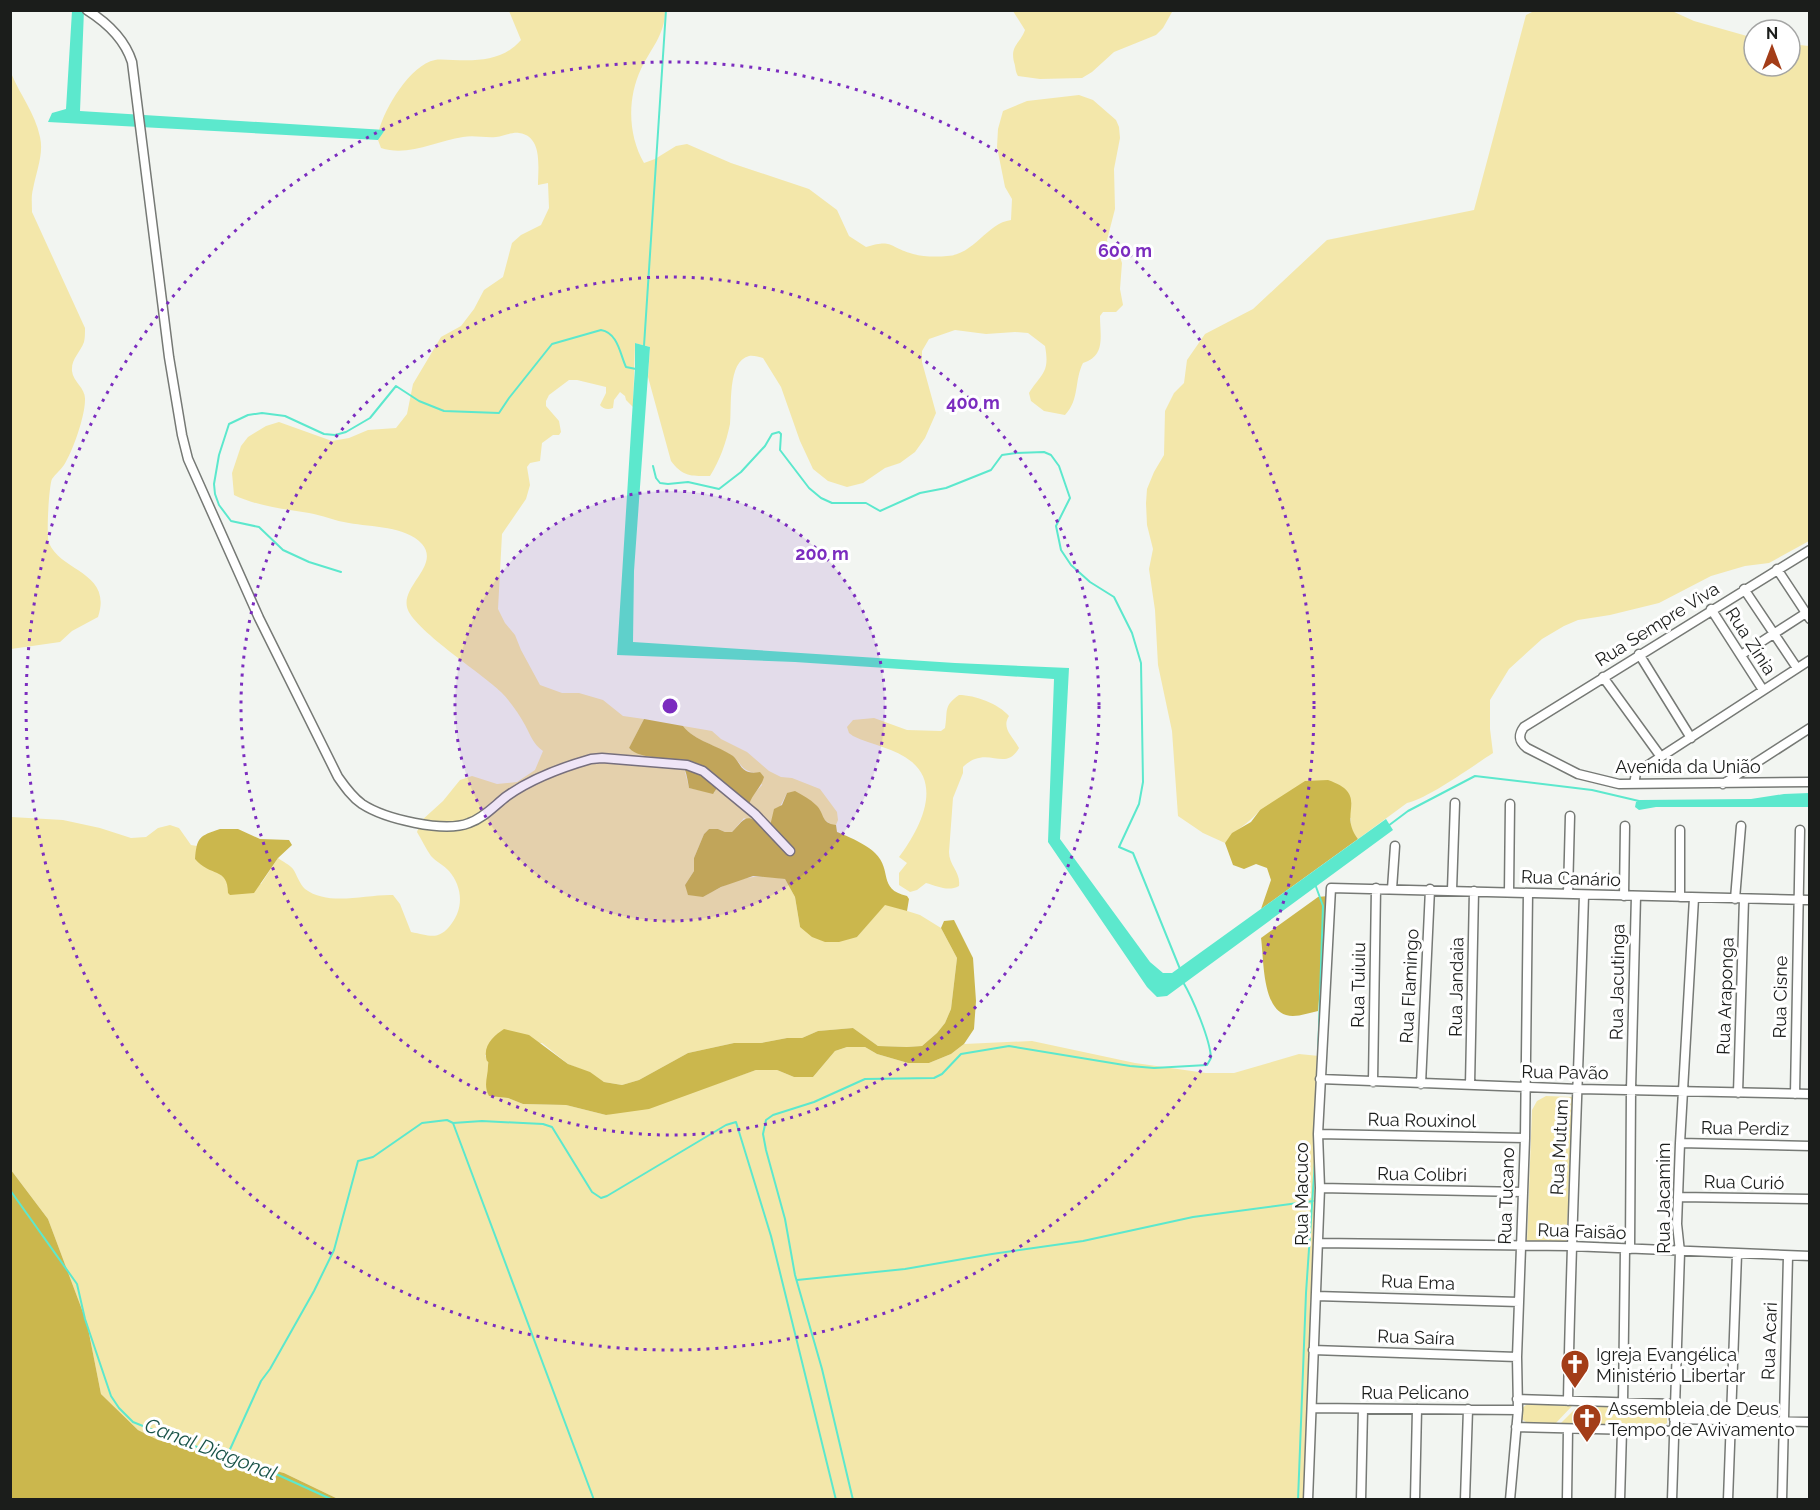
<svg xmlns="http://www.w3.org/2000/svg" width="1820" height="1510" viewBox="0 0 1820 1510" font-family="Raleway,sans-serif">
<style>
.green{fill:#f3e7aa}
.forest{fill:#cbb74d}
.water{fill:#5ce8cd}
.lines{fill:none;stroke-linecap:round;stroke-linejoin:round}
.stream{stroke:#5ce8cd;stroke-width:2}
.minor-casing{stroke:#767975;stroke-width:11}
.minor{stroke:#fff;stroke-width:8}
.ring{fill:none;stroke:#7b2cbf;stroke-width:3;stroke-dasharray:3 6}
.labels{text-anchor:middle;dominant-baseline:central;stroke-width:6;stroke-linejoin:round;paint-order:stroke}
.street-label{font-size:18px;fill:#1b1d1b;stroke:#fff}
.poi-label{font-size:18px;fill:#1b1d1b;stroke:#fff;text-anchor:start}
.water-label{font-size:20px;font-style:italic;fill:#195348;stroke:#fff}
.centre{fill:#7b2cbf;stroke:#fff;stroke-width:3}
.ring-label{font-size:18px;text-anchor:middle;font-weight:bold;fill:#7b2cbf;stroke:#fff;stroke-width:6;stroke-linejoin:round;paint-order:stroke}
</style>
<rect width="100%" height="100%" fill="#f2f5f1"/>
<path class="green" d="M1536 10 1672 11 1694 21 1754 38V66H1790V44L1809 46V541L1769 563 1745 566 1711 576 1659 603 1610 615 1578 620 1564 626 1542 639 1509 669 1490 700V729L1493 753C1471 767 1431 797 1407 803L1358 839 1351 830V818L1260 810C1249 824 1235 829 1225 843L1203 833 1178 816 1172 731 1158 665 1155 610 1149 569 1153 549 1147 525 1146 503 1147 489 1154 472 1164 455 1165 411 1174 393 1184 383 1187 360 1205 334 1253 309 1327 240 1474 210 1526 15Z
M509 11H665C665 35 651 48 641 69 627 99 628 135 644 163L655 159 676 146 687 144 731 163 809 189 837 210 849 236 866 247C892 239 888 246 910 253 920 257 937 257 947 256 974 255 987 223 1011 220L1012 199 1005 187 997 147 998 129 1003 111 1027 101 1079 95 1093 100 1116 120 1119 127 1120 138 1114 169 1115 209 1107 240 1109 247 1119 254 1122 263 1120 289 1123 305 1116 312H1103L1100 316C1100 336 1106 356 1083 363 1074 381 1080 399 1065 415L1044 411 1031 401 1029 393C1042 373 1050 373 1045 346L1028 333 1015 332 986 334 955 330 929 339 922 351V362L936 413 925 438 915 452 900 463 885 468 863 483 847 487 828 481 813 469 800 441 781 387 763 358C759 357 753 355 749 356 727 361 732 407 730 424 726 443 720 460 710 476 691 476 683 477 671 461L648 377 650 347 635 343 633 407 626 400 625 396 620 392 614 400 613 408C608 410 603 409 600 405L606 393V387L577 380H569L549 395 546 401V406L559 421 561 432 559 435H553L542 443 540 461 530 463 527 467 530 485 526 499 502 534 498 609 505 623 515 635 521 650 540 685 562 693H579L603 700 623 716 644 719 629 749 676 761 684 768 689 788 714 793 719 784 749 805 751 797 762 785 755 773C739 769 743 764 732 756 716 745 695 741 683 726L712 731 721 739 747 752 769 771 781 777 792 778 820 789 837 812 838 820 836 825H832L787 793 770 826 761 827 744 818 732 832H725L718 829H709L704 834 694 858V871L685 885 703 897C734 879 749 873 785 879L795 897 800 927 857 937 885 904 920 915 941 928 957 958 951 1009 945 1023 937 1033 922 1046 907 1047 878 1046 853 1028 818 1031 802 1038H787L761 1043H734L688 1053 639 1080 622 1085 604 1082 590 1073 568 1064 542 1043 485 1055 489 1064V1096L508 1098 523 1104 566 1105 606 1115 699 1090 756 1070H777L794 1077H813L835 1051 847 1047H865L877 1054 908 1063H929L951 1054 964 1044 1032 1041 1135 1063 1206 1073H1234L1299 1054 1319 1056 1320 1147 1305 1499H338L284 1473 158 1440 138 1430 101 1394 87 1323 48 1219 11 1170V817L63 820 100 828 131 838 146 837 158 828 170 825 179 828 191 845 197 846 195 859C205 865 222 873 228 882L261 884 278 858C282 861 290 865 293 869 297 875 299 883 305 889 329 907 366 894 393 895L400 904 411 932C431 936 439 941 452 923 464 907 462 886 449 871 444 865 436 862 431 856 426 849 422 840 417 832L421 821 443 801 460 780 472 776 497 784 517 782 535 770 543 751C533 744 531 736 525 725 519 714 510 701 501 692 483 674 411 628 407 607 402 585 440 565 422 544 406 526 371 527 349 523 335 521 322 515 309 513 283 509 257 506 234 495L232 473 241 446 248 437 266 426 279 422 332 441 349 438 368 430 396 428 407 414 413 384 441 337 461 326 474 309 484 290 503 277 512 243 521 235 541 225 549 208 548 183 538 185C538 168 543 136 519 133 512 132 504 136 496 137 485 138 474 135 463 137 436 141 408 157 381 148L378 140 384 131 379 130C385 108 410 65 435 60 440 59 447 60 453 60 478 61 503 61 521 40Z
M1061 11 1172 10V12L1163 28 1156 35 1114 52 1092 72 1082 78 1040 79 1018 76C1015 71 1016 68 1014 62 1010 45 1020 44 1025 30L1013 11Z
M11 73C20 95 35 113 40 137 44 154 36 172 33 189 31 196 32 204 32 212L85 328C85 333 85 338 84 342 80 353 71 359 72 371 73 382 86 388 85 400 85 416 73 451 64 465 61 470 55 474 52 479 49 485 46 536 49 543 61 572 113 572 98 617L72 631 60 642 11 649Z
M959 695C975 695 999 704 1009 716 1001 728 1013 737 1019 748 1007 769 993 752 975 759 971 760 966 764 963 767V773L953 798 949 852C949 866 961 872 959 886 948 892 937 886 926 883L917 890 910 892 899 885V873L907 863 899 857C917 833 943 788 912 762 895 748 872 745 853 736L849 733 847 727 853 720 874 718 907 730 941 731 945 728C948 711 943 706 959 695Z
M1546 1096 1574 1097 1566 1243 1527 1242 1532 1110 1537 1101Z
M1526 1405 1529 1404 1572 1406 1555 1424 1528 1423 1521 1419 1522 1408Z
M1578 1406 1661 1409 1667 1413V1423L1661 1426 1560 1424Z"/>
<path class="forest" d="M644 719 683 726C695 741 717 745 733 756 738 760 740 768 746 771 750 773 755 773 760 772L764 777C761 788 752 794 749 805L719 785 713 794 689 788C688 783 687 775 685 770 677 752 643 763 629 748Z
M1328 780C1371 795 1337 813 1358 839L1261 909 1271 880 1267 868 1256 864 1244 869 1233 865 1225 843 1232 833 1251 822 1260 810 1305 781Z
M795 791C802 795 810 799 816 805 825 813 820 823 836 825L837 832C847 836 868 845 875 853 893 870 877 889 907 896L909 899 907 911 885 905 857 937 839 942H825L812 937 800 927 795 897 785 879 753 876 721 887 703 897 688 895 685 885 694 871V858L704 834 709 829H718L725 832H732C743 821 747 810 761 827L770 826 774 809 782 805 787 793Z
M220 829H238L260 839 289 840 292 845 278 858 254 893 230 895 228 893C228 867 210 877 195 859 197 837 199 836 220 829Z
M1328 896 1318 1011C1308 1013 1296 1018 1286 1015 1262 1008 1264 959 1261 938L1318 897Z
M954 920 973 958 976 1001 974 1029 964 1044 951 1054 929 1063H908L877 1054 865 1047H847L835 1051 813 1077H794L777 1070H756L649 1109 606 1115 566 1105 523 1104 508 1098 489 1096C483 1085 488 1077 488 1066 489 1058 487 1065 486 1057 484 1044 495 1035 504 1029L529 1035 568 1064 590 1072 604 1082 622 1085 639 1080 688 1053 734 1043H761L787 1038H802L818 1031 853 1028 878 1046 907 1047 922 1046 937 1033 945 1023 951 1009 957 958 941 928 944 921Z
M11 1170 48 1219 87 1323 101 1394 138 1430 158 1440 284 1473 338 1499H11Z"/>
<path class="water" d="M84 10 80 111 385 130 378 140 48 122 52 113 66 109 72 11Z
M635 343 650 347 634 571 633 642 955 663 1069 668 1060 839 1150 962 1163 973H1172L1386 819 1393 830 1167 996 1157 997 1147 987 1048 842 1054 679 795 662 617 655 635 368Z
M1809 793V807H1656L1639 810 1635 807 1636 802 1640 800 1751 799 1784 794Z"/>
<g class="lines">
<path class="stream" d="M644 346 666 10
M653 466 656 478 660 483 668 484 688 482 719 489 741 472 765 446 772 434 779 432 781 434 780 450 809 488 821 498 832 503H866L880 511 920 493 946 488 991 470 1002 455 1016 453 1044 452 1051 455 1059 466 1070 498 1056 526 1061 550 1071 565 1090 582 1114 597 1132 633 1141 663 1143 782 1139 804 1119 847 1133 853 1180 969
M341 572 309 562 283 550 259 527 231 521 219 505 215 494 214 484 219 455 229 424 248 415 262 413 285 416 324 434 335 435 346 432 370 418 396 386 419 401 444 411 499 413 509 398 552 344 601 330C618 333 620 354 626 367L636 369
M1666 806H1711
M1388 826 1408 811 1475 776 1592 790 1639 801
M1315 884 1323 906 1318 1056
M453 1123 594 1500
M10 1190 77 1284 85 1319 111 1396 119 1408 133 1422 185 1443 265 1469 333 1500
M797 1280 905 1269 992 1254 1083 1241 1193 1217 1313 1201
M227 1456 261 1381 270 1369 314 1291 334 1250 358 1161 373 1157 422 1123 447 1120 453 1123 482 1121 543 1124 552 1127 592 1192 601 1198 607 1196 726 1125 736 1122 771 1236 836 1500
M853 1500 822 1369 795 1275 785 1219 766 1150 763 1134 766 1120 773 1115 814 1102 865 1079 934 1078 942 1074 961 1054 1009 1046 1130 1066 1154 1068 1207 1065 1211 1058C1210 1039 1193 999 1183 982
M1298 1500 1306 1293 1315 1161"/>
<g class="minor-casing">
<path id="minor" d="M87 10C106 22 125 40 132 62L169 357 182 435 188 459 259 618 338 777C345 787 352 797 362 804 385 819 444 833 469 823 484 818 495 805 507 796 531 779 563 767 591 759L602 758 687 765 703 771 755 814 790 851
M1810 550 1524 727C1518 735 1519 742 1527 748L1578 774 1619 784 1810 782
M1777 569 1810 619
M1744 589 1797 668
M1711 609 1763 690
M1639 654 1691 738
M1741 655 1806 613
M1603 677 1661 757
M1634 784 1636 773 1810 660
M1723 784 1810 728
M1392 889 1395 846
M1452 890 1455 803
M1509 892 1510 804
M1568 894 1570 816
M1624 896 1625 826
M1680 897V830
M1735 899 1741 826
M1320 1079 1579 1089 1810 1094
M1373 1082 1376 888
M1421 1084 1430 889
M1470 1085 1474 891
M1738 1093 1744 899
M1795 1094 1800 830
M1318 1134 1525 1138
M1680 1143 1810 1146
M1320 1188 1523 1192
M1679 1197 1810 1199
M1318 1243 1570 1246 1810 1256
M1630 1249 1631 1089 1636 896
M1316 1296 1519 1302
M1313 1350 1517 1357
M1517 1399 1675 1404
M1568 1401C1571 1232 1579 1064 1584 895
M1623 1403 1625 1249
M1312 1408 1518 1410
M1674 1419 1810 1422
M1516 1427 1674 1431
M1308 1500 1320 1188 1318 1134 1331 888 1810 900
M1361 1500 1363 1409
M1415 1500 1417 1409
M1465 1500 1468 1409
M1510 1500 1518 1410 1517 1357 1525 1138 1528 893
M1567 1500 1568 1429
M1620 1500 1622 1430
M1672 1500 1680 1252 1677 1224 1680 1143 1694 898
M1728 1500 1737 1254
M1782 1500 1788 1256"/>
</g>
<use href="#minor" class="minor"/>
</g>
<circle cx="670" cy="706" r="215" fill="#7b2cbf" fill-opacity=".12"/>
<g class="ring">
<circle cx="670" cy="706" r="215"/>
<circle cx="670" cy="706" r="429"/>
<circle cx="670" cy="706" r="644"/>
</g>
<defs>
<g id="church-pin" transform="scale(1.5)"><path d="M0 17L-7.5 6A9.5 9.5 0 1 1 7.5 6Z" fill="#a33d18" stroke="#fff"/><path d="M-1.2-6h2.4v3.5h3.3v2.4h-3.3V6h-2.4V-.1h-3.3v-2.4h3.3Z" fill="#fff"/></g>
</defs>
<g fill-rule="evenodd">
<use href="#church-pin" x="1575" y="1364"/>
<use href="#church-pin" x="1587" y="1418"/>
</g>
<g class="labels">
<g class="street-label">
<text transform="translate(1657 624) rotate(-32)">Rua Sempre Viva</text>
<text transform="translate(1751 641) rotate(57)">Rua Zínia</text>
<text x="1688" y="766">Avenida da União</text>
<text transform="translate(1571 878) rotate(2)">Rua Canário</text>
<text transform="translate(1617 982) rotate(-89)">Rua Jacutinga</text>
<text transform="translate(1358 985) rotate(-89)">Rua Tuiuiu</text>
<text transform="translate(1409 986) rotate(-87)">Rua Flamingo</text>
<text transform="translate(1456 987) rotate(-89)">Rua Jandaia</text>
<text transform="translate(1725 996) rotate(-88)">Rua Araponga</text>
<text transform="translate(1780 997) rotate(-89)">Rua Cisne</text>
<text transform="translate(1565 1072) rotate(1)">Rua Pavão</text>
<text transform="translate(1422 1120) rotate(1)">Rua Rouxinol</text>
<text transform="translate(1745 1128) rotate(1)">Rua Perdiz</text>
<text transform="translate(1559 1147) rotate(-87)">Rua Mutum</text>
<text transform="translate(1422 1174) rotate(1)">Rua Colibri</text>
<text transform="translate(1744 1182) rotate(1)">Rua Curió</text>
<text transform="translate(1301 1194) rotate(-90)">Rua Macuco</text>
<text transform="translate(1506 1196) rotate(-88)">Rua Tucano</text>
<text transform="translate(1663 1198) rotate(-90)">Rua Jacamim</text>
<text transform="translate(1582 1231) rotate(2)">Rua Faisão</text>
<text transform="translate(1418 1282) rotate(2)">Rua Ema</text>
<text transform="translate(1416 1337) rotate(2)">Rua Saíra</text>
<text transform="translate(1769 1341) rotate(-88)">Rua Acari</text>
<text x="1415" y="1392">Rua Pelicano</text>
</g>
<g class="poi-label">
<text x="1596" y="1354">Igreja Evangélica<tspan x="1596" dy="21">Ministério Libertar</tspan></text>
<text x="1608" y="1408">Assembleia de Deus<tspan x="1608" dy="21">Tempo de Avivamento</tspan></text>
</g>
<g class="water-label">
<text transform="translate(211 1449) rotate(21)">Canal Diagonal</text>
</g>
</g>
<circle cx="670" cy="706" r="9" class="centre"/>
<g class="ring-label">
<text x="1125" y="257">600 m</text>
<text x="973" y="409">400 m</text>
<text x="822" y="560">200 m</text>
</g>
<rect width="1820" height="1510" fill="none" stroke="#1b1d1b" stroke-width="24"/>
<g transform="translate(1772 48)"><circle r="28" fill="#ffffff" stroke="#a4a5a4" stroke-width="1.5"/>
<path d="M0-4.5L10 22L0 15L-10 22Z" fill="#a33d18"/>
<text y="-9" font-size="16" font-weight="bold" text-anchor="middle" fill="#1b1d1b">N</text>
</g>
</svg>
